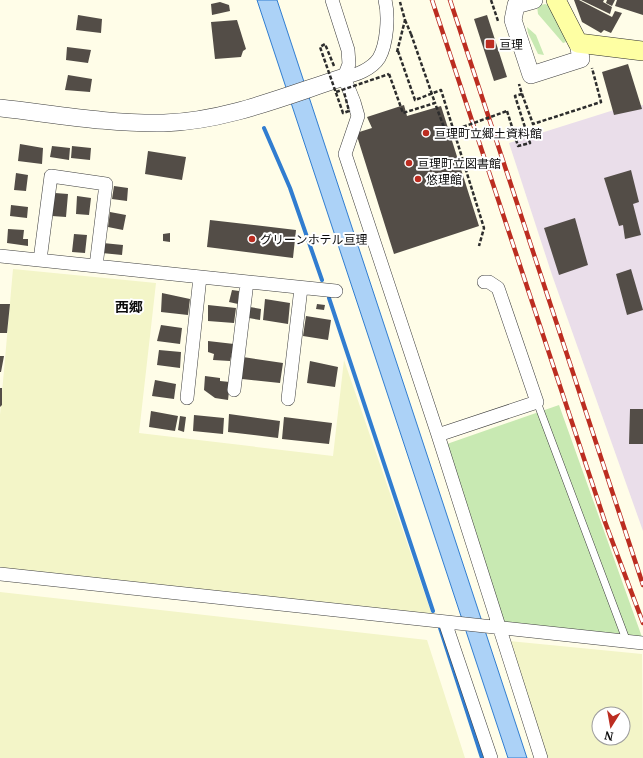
<svg xmlns="http://www.w3.org/2000/svg" width="643" height="758" viewBox="0 0 643 758" font-family="Merriweather,'Noto Sans JP',serif">
<style>
.industrial{fill:#eadeea}
.farmland{fill:#f3f5c8;fill-rule:evenodd}
.green{fill:#c8e9b2}
.water{fill:#acd2f7;stroke:#317dd0}
.lines{fill:none;stroke-linecap:round;stroke-linejoin:round}
.stream{stroke:#317dd0;stroke-width:4}
.building{fill:#534d47}
.service-casing{stroke:#3e3e3e;stroke-width:8}
.minor-casing{stroke:#3e3e3e;stroke-width:14}
.tertiary-casing{stroke:#3e3e3e;stroke-width:18}
.secondary-casing{stroke:#2d2d2d;stroke-width:20}
.path{stroke:#2d2d2d;stroke-width:2.5;stroke-dasharray:4 2;stroke-linecap:butt}
.service{stroke:#fff;stroke-width:7}
.minor{stroke:#fff;stroke-width:13}
.tertiary{stroke:#fff;stroke-width:17}
.secondary{stroke:#feffa3;stroke-width:19}
.rail-casing{stroke:#bc2d21;stroke-width:4.5}
.rail{stroke:#fff;stroke-width:3;stroke-dasharray:9;stroke-linecap:butt}
.path-bridge{stroke:#2d2d2d;stroke-width:2.5;stroke-dasharray:4 2;stroke-linecap:butt}
.poi-dot{fill:#bc2d21;stroke:#fff;stroke-width:1.5}
.labels{text-anchor:middle;dominant-baseline:central;stroke-width:4;stroke-linejoin:round;paint-order:stroke}
.poi-label{font-size:12px;fill:#0b0b0b;stroke:#fff;text-anchor:start}
.quarter-label{font-size:14px;font-weight:bold;fill:#0b0b0b;stroke:#fff}
</style>
<rect width="100%" height="100%" fill="#fffde8"/>
<path class="industrial" d="M643 105V531L552 275 509 143 614 110Z"/>
<path class="farmland" d="M13 269 156 283 139 433 333 456 344 360 432 615 0 571V415Z
M0 592 427 640 465 758H0Z
M509 641 642 654 643 758H547ZM599 714H623V738H599Z"/>
<path class="green" d="M545 4 555 7 566 42 563 43 538 14 537 6Z
M527 27 536 35 544 55 538 54 528 33Z
M559 405 642 637 502 624 444 445Z"/>
<path class="water" d="M257 0H277L527 758H508Z"/>
<g class="lines">
<path class="stream" d="M264 128 290 188 322 280
M329 298 433 611
M440 628 482 758"/>
</g>
<path class="building" d="M574 0H579L612 17 615 11 622 13 611 33 604 30 601 33 582 22Z
M581 0H604L603 2 612 7 610 14Z
M607 0H615L612 6 606 3Z
M617 0H643V15L615 6Z
M220 2 229 5 230 11 212 15 211 4Z
M78 15 102 19 101 33 76 30Z
M487 15 507 77 494 81 474 19Z
M237 20 246 49 243 51 241 57 215 59 211 22Z
M67 47 91 50 88 63 66 60Z
M628 64 642 109 614 115 602 72Z
M68 75 92 79 90 92 65 90Z
M404 105 407 116 441 106 479 226 394 254 356 133 372 128 367 117Z
M20 144 43 148 42 164 18 161Z
M52 146 70 148 69 160 50 157Z
M72 146 91 148 90 160 71 158Z
M148 151 186 157 182 180 145 174Z
M631 170 639 202 633 204 641 235 625 239 623 225 619 226 604 178Z
M16 173 28 175 26 191 14 190Z
M114 186 128 188 127 201 112 199Z
M55 193 68 194 66 217 52 216Z
M77 196 91 198 89 215 76 214Z
M11 205 28 207 27 218 10 216Z
M110 212 126 215 123 230 108 227Z
M575 218 588 265 559 275 544 228Z
M210 220 296 230 293 258 207 247Z
M8 229 24 230 23 239H28V246L7 243Z
M170 233V242L163 241V234Z
M74 234 87 235 85 253 72 252Z
M103 243 123 245 122 255 102 253Z
M631 269 643 310 627 315 616 274Z
M232 290 239 291 238 304 229 302Z
M162 293 190 299 188 315 161 312Z
M265 299 290 303 288 324 263 320Z
M0 304H10L7 333H0Z
M317 304 325 305 324 310 316 309Z
M208 305 236 308 234 323 208 321Z
M250 307 261 309 260 320 249 318Z
M306 316 331 320 328 340 303 336Z
M161 325 182 328 180 344 157 341Z
M208 341 234 344 230 361 213 360 214 354 208 352Z
M159 350 181 352 180 368 157 365Z
M0 356H4L1 372H0Z
M243 357 283 363 280 383 242 379Z
M310 361 338 367 335 387 307 383Z
M205 376 220 378V381L230 382 228 400 215 398 204 390Z
M155 380 176 384 174 399 152 396Z
M0 388H2V405L0 407Z
M630 409H643V444H629Z
M151 411 178 416 175 431 149 427Z
M229 414 280 421 278 438 228 432Z
M194 415 224 418 223 434 193 431Z
M180 416 186 417 184 432 178 430Z
M284 417 332 423 329 444 282 439Z"/>
<g class="lines">
<g class="service-casing">
<path id="service" d="M537 402 627 642"/>
</g>
<g class="minor-casing">
<path id="minor" d="M332 0 348 50 349 64 344 77 354 102 358 116 345 154 438 435 537 402 498 288 489 282H484
M344 77C355 76 372 69 379 58 387 44 389 16 385 0
M0 256 336 291
M40 260 51 176 106 184 96 266
M234 390 247 282
M187 398 200 277
M288 399 301 288
M438 435 541 758
M0 574 643 643
M445 622 491 758"/>
</g>
<g class="tertiary-casing">
<path id="tertiary" d="M534 0 516 5 513 20 531 75 581 59 578 43
M0 108C54 114 109 124 164 123 226 121 285 96 344 77"/>
</g>
<g class="secondary-casing">
<path id="secondary" d="M556 0 578 43 643 51"/>
</g>
<path class="path" d="M491 0 498 21
M405 20 411 34
M398 51 415 100 441 90 484 228 479 246
M397 52 405 20 400 2
M389 74 403 113 435 103 446 133
M522 94 533 124 601 102 592 68
M507 111 518 146 530 143 515 96 522 94 519 84"/>
<use href="#service" class="service"/>
<use href="#minor" class="minor"/>
<use href="#tertiary" class="tertiary"/>
<use href="#secondary" class="secondary"/>
<g class="rail-casing">
<path id="rail" d="M432 0 605 522 643 623
M450 0 643 585"/>
</g>
<use href="#rail" class="rail"/>
<path class="path-bridge" d="M411 34 435 103
M334 66 325 44 320 47 343 113 349 111 344 92
M336 92 389 74
M446 133 507 111"/>
</g>
<g class="poi-dot">
<rect x="485" y="39" width="10" height="10" rx="2"/>
<circle cx="426" cy="133" r="4"/>
<circle cx="409" cy="163" r="4"/>
<circle cx="418" cy="179" r="4"/>
<circle cx="252" cy="239" r="4"/>
</g>
<g class="labels">
<g class="poi-label">
<text x="499" y="44">亘理</text>
<text x="434" y="133">亘理町立郷土資料館</text>
<text x="417" y="163">亘理町立図書館</text>
<text x="426" y="179">悠理館</text>
<text x="260" y="239">グリーンホテル亘理</text>
</g>
<g class="quarter-label">
<text x="129" y="307">西郷</text>
</g>
</g>
<g transform="translate(611 726) rotate(191)"><circle r="19" fill="#ffffff" stroke="#9d9d9d"/>
<path d="M0-3L7 15L0 10L-7 15Z" fill="#bc2d21"/>
<text y="-6" font-size="11" font-weight="bold" text-anchor="middle" fill="#0b0b0b">N</text>
</g>
</svg>
